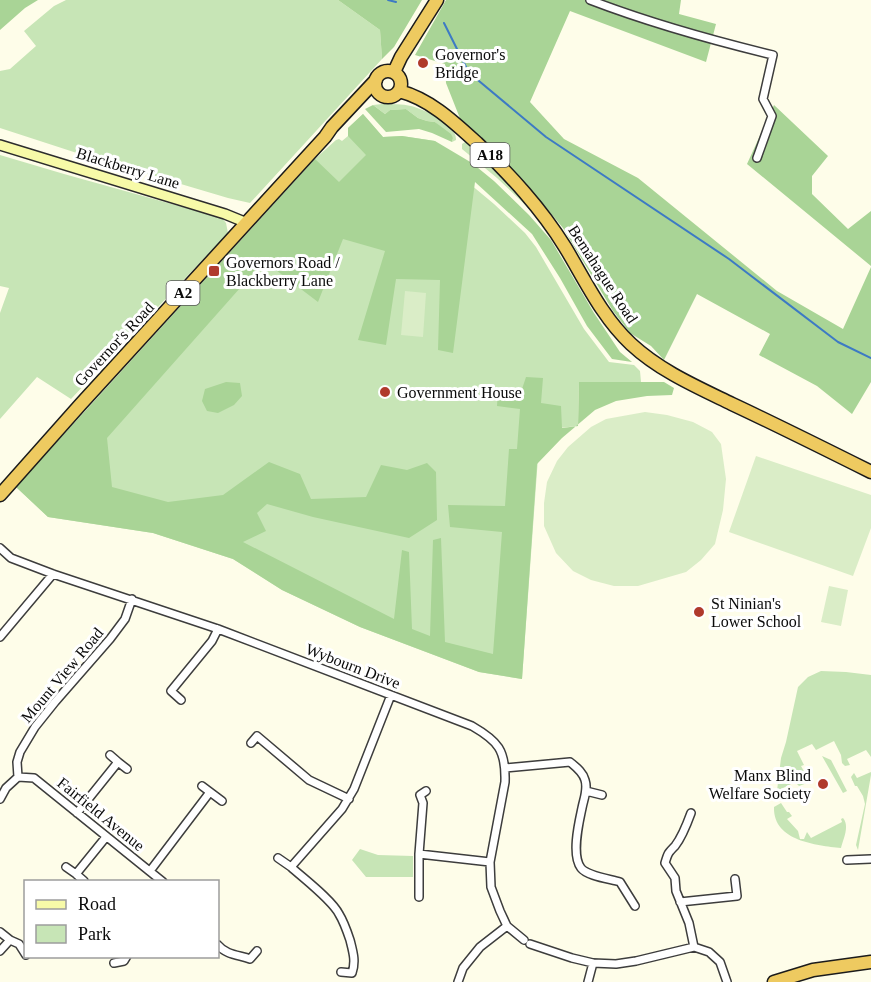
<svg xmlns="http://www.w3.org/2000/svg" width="871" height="982" viewBox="0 0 871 982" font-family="Georgia,serif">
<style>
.green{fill:#c7e5b6}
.forest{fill:#a9d496}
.pitch{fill:#daedc7}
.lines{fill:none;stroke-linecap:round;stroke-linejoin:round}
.stream{stroke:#3d7ac4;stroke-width:2}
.minor-casing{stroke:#3d3d3d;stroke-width:10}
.secondary-casing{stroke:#2c2c2c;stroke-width:12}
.trunk-casing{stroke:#1b1b1b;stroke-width:15}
.minor{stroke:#fff;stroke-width:7}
.secondary{stroke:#f7faa8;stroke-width:9}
.trunk{stroke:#eeca60;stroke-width:12}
.poi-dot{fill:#b03a2c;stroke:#fff;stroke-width:2}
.labels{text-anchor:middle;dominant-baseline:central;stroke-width:6;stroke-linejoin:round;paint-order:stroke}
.shield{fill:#fff;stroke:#545454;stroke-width:1.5}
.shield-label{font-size:15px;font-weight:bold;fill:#0a0a0a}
.poi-label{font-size:16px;fill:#0a0a0a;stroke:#fff;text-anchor:start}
.street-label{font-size:16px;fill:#0a0a0a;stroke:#fff}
</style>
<rect width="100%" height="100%" fill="#fefde9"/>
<path class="green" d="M66 0H338L380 30 382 59 250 203 228 198 83 155 0 128V71L10 69 36 46 24 31 54 6Z
M382 104C392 104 402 104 411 106 426 110 457 124 456 140L452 142 453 138 435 122 427 121 418 118 406 109 390 110 385 114 373 105Z
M363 114 383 137 402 136 435 141 458 174 494 204 525 233 536 247 584 329 609 362 634 365 640 371 641 382H579L578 426 540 430 522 679 479 672 360 627 282 590 233 559 153 533 48 517 16 487 315 159 336 140 339 139 342 141 348 136V128Z
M465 142H468L501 173 537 216 497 178 462 149V144Z
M0 155 64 174 222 218 226 223 228 233 71 399 37 377 0 419V313L9 288 0 286Z
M821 671 846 672 871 675V757L866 750 847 759 850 765 845 766 842 763 841 755 834 741 816 750 812 744 797 751 804 765 801 766 810 782 799 786 795 782 777 791 781 758 786 742 798 687 808 677Z
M822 756 831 760 847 791 843 793Z
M871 772V775L858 850 856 845 865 804 863 796 857 786H855L851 777 854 773 857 778Z
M781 803 787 812H789L792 816 787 819 798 831 800 839H804L807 832 811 838 842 822 841 819 843 818C850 826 843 839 841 848 816 845 773 841 774 807Z
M360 849 378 855 413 856V877H366L352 860Z"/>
<path class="forest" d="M0 0H38L25 8 0 30Z
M338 0H422L394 47 382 59 380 30Z
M446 0H681L679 14 716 24 706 62 570 11 530 102 564 139 638 178 777 291 843 329 871 267V382L852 414 817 386 759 355 770 334 697 294 664 360 651 346 630 333 613 311 563 228 543 204 489 146 461 121 446 83 445 64 415 55Z
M373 105 385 114 390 110 406 109 418 118 427 121 435 122 451 134 453 138 452 142 432 133 419 129 386 132 365 109Z
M774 105 828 156 812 176V194L848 229 871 211V266L747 164Z
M363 114 383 137 402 136 435 141 472 163 494 181 529 215 551 240 594 313 620 352 632 362 612 359 587 326 560 278 532 234 475 182 453 353 438 350 440 280 396 279 386 345 358 340 385 251 343 239 318 302 264 261 107 438 112 487 168 502 223 495 269 462 300 474 311 499 366 497 381 465 407 470 427 463 436 472 437 520 409 538 313 517 267 504 257 513 266 531 243 542 394 619 402 550 409 552 412 629 430 636 433 540 441 538 445 642 493 654 502 532 450 527 448 505 505 506 509 449H517L520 409 497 406 498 390 521 392 526 377 543 378 541 403 561 406 562 428 578 426 579 382H664L674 388 672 395 647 396 616 401 595 410 562 438 537 464 522 679 479 672 360 627 282 590 233 559 153 533 48 517 16 487 315 159 339 182 366 155 348 136V128Z
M226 382 240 383 242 396 234 405 218 413 207 411 202 401 205 389Z"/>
<path class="pitch" d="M405 291 426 293 423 337 401 335Z
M645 412 667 415 693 422 712 432 721 444 726 479 723 510 715 544 701 560 686 572 638 586H614L591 580 573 571 556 553 544 526V503L547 482 557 461 568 447 591 427 606 419Z
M756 456 871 495V528L853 576 729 532Z
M829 586 848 590 841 626 821 622Z"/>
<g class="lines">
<path class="stream" d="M388 0 396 2
M444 23 468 71
M473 76 546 137 729 259 838 342 871 358"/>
<g class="minor-casing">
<path id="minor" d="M590 0C650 23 711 40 773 55L763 99 772 116 757 158
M0 548 11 558 53 574 218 629 472 726C498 741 506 750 505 782L490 862 491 887 500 911 507 926 524 940
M0 637 53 574
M181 700 171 691 212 641 218 629
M251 743 257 736 309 780 349 799
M110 755 118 762
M506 768 570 762C576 767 583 772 585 780 588 789 584 798 582 808 579 822 571 855 581 868 587 876 610 879 620 882L635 906
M18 777 34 778 163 882
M202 786 210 792
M586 791 602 795
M0 799 6 788 18 777 17 762 20 752 35 727 55 702 110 639 125 619 132 599
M77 813 118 762 127 769
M691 813C687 824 682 837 675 846 668 853 668 853 665 863L675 878 676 891 689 923 694 947
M419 854 490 862
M278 858 291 867
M847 860 871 859
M66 867 76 874 106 837
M150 871 210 792 222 801
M76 874 84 881
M419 897V854L423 803 420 795 426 791
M680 902 737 896 735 879
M0 932 10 940 19 944 26 955
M530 944 572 958 593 963 616 964 636 961 694 947 709 952 720 962 727 982
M218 945C226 955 239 955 250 959L257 951
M0 951 10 940
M114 963 124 961 127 956
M341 972 352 973C356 961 353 952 350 940 347 931 344 922 339 914 332 900 303 878 291 867L342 809 354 789 391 695
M458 982 463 968 480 947 507 926
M588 982 593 963"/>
</g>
<g class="secondary-casing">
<path id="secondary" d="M0 145 225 214 247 223"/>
</g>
<g class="trunk-casing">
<path id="trunk" d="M375 84a13 13 0 1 1 26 0a13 13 0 1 1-26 0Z
M394 72 401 57 437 0
M399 91C430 99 454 122 477 143 510 175 541 208 565 247 585 280 602 317 631 344 660 371 697 387 732 404 779 426 825 449 871 472
M0 495 80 405 325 137 332 127 376 80
M774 982 813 970 871 962"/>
</g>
<use href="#minor" class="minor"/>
<use href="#secondary" class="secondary"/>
<use href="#trunk" class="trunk"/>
</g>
<g class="poi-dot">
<circle cx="423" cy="63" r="6"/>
<rect x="208" y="265" width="12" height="12" rx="3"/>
<circle cx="385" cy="392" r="6"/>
<circle cx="699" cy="612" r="6"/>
<circle cx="823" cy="784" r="6"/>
</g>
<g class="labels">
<g class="shield">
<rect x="470.5" y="143" width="39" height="24" rx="4.5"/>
<rect x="166.5" y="281" width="33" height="24" rx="4.5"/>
</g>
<g class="shield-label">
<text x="490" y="155">A18</text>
<text x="183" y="293">A2</text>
</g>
<g class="poi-label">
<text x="435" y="54">Governor's<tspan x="435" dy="18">Bridge</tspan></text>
<text x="226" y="262">Governors Road /<tspan x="226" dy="18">Blackberry Lane</tspan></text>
<text x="397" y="392">Government House</text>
<text x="711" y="603">St Ninian's<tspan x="711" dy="18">Lower School</tspan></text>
<text x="811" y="775" text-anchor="end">Manx Blind<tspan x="811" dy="18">Welfare Society</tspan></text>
</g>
<g class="street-label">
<text transform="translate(128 168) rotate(17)">Blackberry Lane</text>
<text transform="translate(603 274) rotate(57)">Bemahague Road</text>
<text transform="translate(114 344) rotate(-47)">Governor's Road</text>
<text transform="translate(353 666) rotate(21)">Wybourn Drive</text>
<text transform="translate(62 675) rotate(-50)">Mount View Road</text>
<text transform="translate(101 814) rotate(39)">Fairfield Avenue</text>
</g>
</g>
<rect x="24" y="880" width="195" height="78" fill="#ffffff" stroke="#9d9d9d" stroke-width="1.5"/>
<rect x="36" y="900" width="30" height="9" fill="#f7faa8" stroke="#9d9d9d" stroke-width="1.5"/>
<text x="78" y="910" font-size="18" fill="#0a0a0a">Road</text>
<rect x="36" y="925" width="30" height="18" fill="#c7e5b6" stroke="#9d9d9d" stroke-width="1.5"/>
<text x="78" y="940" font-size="18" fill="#0a0a0a">Park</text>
</svg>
